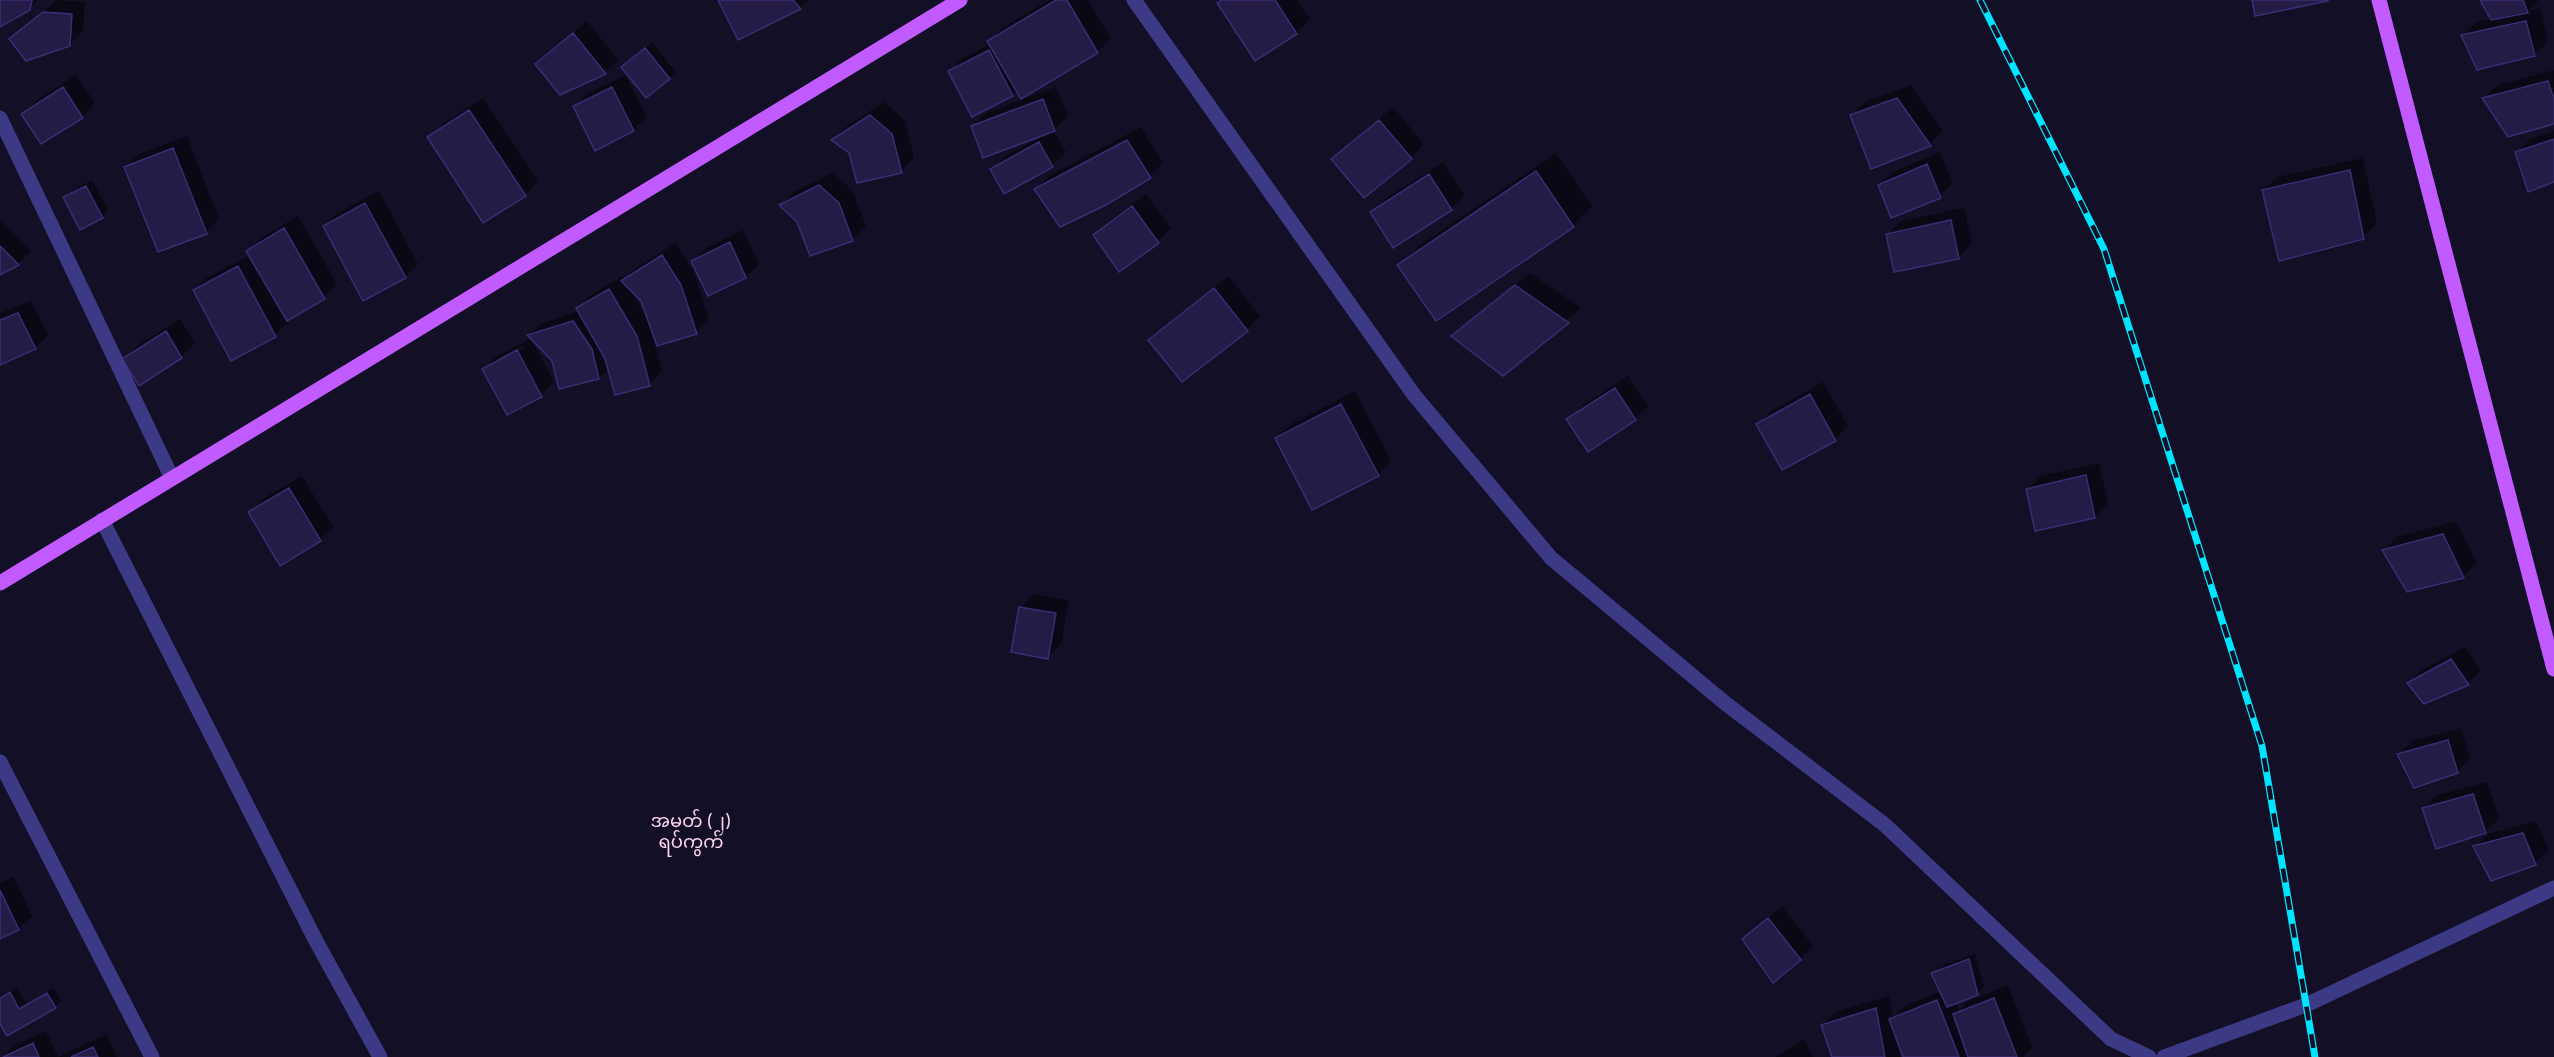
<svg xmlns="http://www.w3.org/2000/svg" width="2554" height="1057" viewBox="0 0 2554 1057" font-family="Overpass,'Noto Sans Myanmar',sans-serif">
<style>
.shadow{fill:#0007;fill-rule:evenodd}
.building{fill:#241b47;stroke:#3b2d73;stroke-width:1.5}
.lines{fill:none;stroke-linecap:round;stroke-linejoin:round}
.minor{stroke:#3d3a85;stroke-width:15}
.major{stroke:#c25bff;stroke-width:15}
.rail-casing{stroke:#00e5ff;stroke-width:7}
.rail{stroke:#130f26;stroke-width:4.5;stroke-dasharray:14;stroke-linecap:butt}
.labels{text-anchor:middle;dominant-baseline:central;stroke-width:4.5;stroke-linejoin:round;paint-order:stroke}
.quarter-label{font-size:18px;fill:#ffd6f0;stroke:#130f26}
</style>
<rect width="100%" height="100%" fill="#130f26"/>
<path class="shadow" d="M0 0H37L29 9 0 25Z
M57 0 85 2 83 31 69 45 11 40Z
M719 0H808L800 8 739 38Z
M1050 0H1088L1111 39 1097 52 1017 90 1012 95 950 71 963 58 990 44 989 42 1002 28Z
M1222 0H1297L1310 19 1297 33 1255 59Z
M2481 0H2539L2527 11 2540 9 2548 41 2535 55 2463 35 2476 22 2492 19Z
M587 21 618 60 605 73 537 64Z
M652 42 675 72 669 78 623 67Z
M2554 70V123L2484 98 2497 85Z
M76 75 95 103 82 117 23 114 37 100Z
M625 75 647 117 633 130 574 107 588 93Z
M1911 85 1943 131 1930 144 1872 167 1852 115 1865 102Z
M1056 87 1068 116 1053 130 1066 152 1052 166 992 170 1005 156 1041 137 973 127 986 113Z
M483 98 538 181 525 195 429 137 442 124Z
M884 102 905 121 914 158 901 171 850 152 833 140 846 127Z
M1393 107 1424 144 1411 158 1333 159Z
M1141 127 1163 163 1150 176 1105 204 1036 189 1049 176Z
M2554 131V180L2517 153 2530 139Z
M187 136 219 219 206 232 126 167 139 154Z
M1940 152 1953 183 1940 196 1879 185 1893 172Z
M1556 153 1592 206 1573 226 1399 265 1419 246Z
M2363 158 2377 224 2363 237 2263 191 2277 177Z
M1443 162 1464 195 1451 209 1372 212 1385 199Z
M833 173 852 190 866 226 852 239 798 221 781 205 794 192Z
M92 180 108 210 102 217 65 197 71 191Z
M379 191 418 264 405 277 324 226 338 213Z
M1146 194 1171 228 1158 241 1095 236 1108 222Z
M1964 208 1972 244 1958 258 1888 234 1901 221Z
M298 216 337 284 324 298 287 319 288 322 275 335 194 290 208 277 250 255 247 251 261 238Z
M0 220 31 251 18 264 0 274Z
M743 230 759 264 746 277 708 294 693 261 706 248Z
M676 243 694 272 709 319 696 332 655 345 662 371 649 385 609 368 599 378 531 338 554 382 541 395 507 413 484 369 497 356 532 338 529 335 542 323 579 311 578 308 591 295 623 276 624 280 636 268ZM630 289 643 300 648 320ZM523 346 525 348 497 363V359Z
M1530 273 1581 308 1502 374 1453 336Z
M1228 276 1260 316 1247 330 1182 380 1150 340 1163 327Z
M31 301 48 335 35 348 0 363V313Z
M180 319 195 343 182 356 139 384 124 359 137 346Z
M1628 376 1648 406 1635 419 1568 420 1582 406Z
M1823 382 1848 426 1835 439 1758 424 1771 411Z
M1355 391 1391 461 1378 475 1276 438 1290 425Z
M2099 463 2108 503 2095 516 2027 490 2041 476Z
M302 476 333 527 320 540 250 513 263 499Z
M2456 521 2477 563 2463 577 2408 590 2384 551 2397 537Z
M1034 594 1069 600 1061 644 1048 657 1021 608Z
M2465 647 2481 670 2468 683H2409L2422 670Z
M2461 728 2470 759 2457 772 2399 754 2412 741Z
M2487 782 2499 818 2486 832 2437 847 2424 808 2437 795Z
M2536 821 2549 850 2535 863 2492 880 2475 847 2488 834Z
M13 876 32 916 18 929 0 938V883Z
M1782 906 1813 946 1800 959 1744 939Z
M1975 954 1984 987 1977 994 1955 1002 1959 1010 1968 1001 2008 985 2032 1048 2023 1057H1905L1899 1041 1900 1057H1833L1823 1025 1836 1012 1889 996 1893 1017 1904 1006 1942 991 1933 973 1939 967Z
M17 987 26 1004 54 988 61 1001 55 1007 0 1021V996Z
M46 1031 58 1057 107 1034 117 1057H3L14 1046Z
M1804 1039 1813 1057H1775Z"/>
<path class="building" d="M0 0H32L30 10 0 27Z
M718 0H793L801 9 738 40Z
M1056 0H1067L1098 53 1021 99 987 41Z
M1222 0H1275L1297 34 1255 61 1217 3Z
M2252 0H2328V1L2255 16Z
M2480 0H2523L2528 13 2491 20Z
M43 12 72 14 70 46 26 61 9 39Z
M2526 21 2535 56 2477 70 2461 35Z
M573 33 606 74 560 95 535 64Z
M645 48 670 79 646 98 621 67Z
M989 50 1013 96 972 117 948 71Z
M2548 81 2554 99V124L2508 137 2482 98Z
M63 87 83 118 41 144 21 114Z
M612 87 634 131 595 151 573 106Z
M1897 98 1931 146 1871 169 1850 115Z
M1043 99 1055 131 983 158 971 126Z
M469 110 526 196 483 223 427 137Z
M870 115 892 134 902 173 857 183 849 153 831 140Z
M1379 120 1412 159 1364 198 1331 159Z
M2554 139V182L2528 192 2515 152Z
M1127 140 1151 178 1106 205 1060 227 1034 189Z
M1039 142 1053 167 1004 194 990 169Z
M173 148 207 234 158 252 124 167Z
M1927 164 1941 198 1891 218 1878 185Z
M2350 170 2364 239 2279 261 2262 190Z
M1536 171 1574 227 1436 321 1397 265Z
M1429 174 1452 210 1393 248 1370 212Z
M819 185 839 203 853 241 810 256 797 222 779 205Z
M86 186 103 218 80 230 63 197Z
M365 203 406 278 363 301 323 226Z
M1132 206 1159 243 1119 272 1093 235Z
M1951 220 1959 259 1894 272 1886 234Z
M284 228 325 299 287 321 246 251Z
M730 242 746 278 708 296 691 261Z
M0 246 19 265 0 275Z
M662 255 681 285 697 334 657 346 641 301 621 281Z
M238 266 276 337 231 361 193 290Z
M1515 285 1569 323 1503 376 1451 336Z
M1214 288 1248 331 1182 382 1148 340Z
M609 289 637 336 650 386 615 395 605 359 576 308Z
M18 313 36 349 0 365V320Z
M573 321 592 349 599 379 559 389 552 361 527 335Z
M166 331 182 358 139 386 122 359Z
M517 350 542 397 507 415 482 369Z
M1615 388 1636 420 1588 452 1566 419Z
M1810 394 1836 441 1782 470 1756 424Z
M1341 404 1379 476 1312 510 1275 438Z
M2086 475 2095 518 2035 531 2026 489Z
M289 488 321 541 280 566 248 512Z
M2443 534 2464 578 2407 592 2382 550Z
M1019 607 1056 613 1048 659 1011 652Z
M2451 659 2469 685 2424 704 2407 683Z
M2448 740 2458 773 2414 788 2397 754Z
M2473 794 2486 833 2436 849 2422 808Z
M2523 833 2536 865 2491 881 2473 846Z
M0 890 19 930 0 939Z
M1768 918 1801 960 1773 983 1742 939Z
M1969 959 1978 995 1947 1007 1931 973Z
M10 992 19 1009 47 993 56 1008 7 1036 0 1024V998Z
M1994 998 2017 1057H1968L1953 1014Z
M1937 1000 1959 1057H1903L1889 1019Z
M1876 1008 1885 1057H1832L1821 1025Z
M33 1043 39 1057H3Z
M93 1047 98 1057H71Z"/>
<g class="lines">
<path class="minor" d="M1134 0 1414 395 1551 558 1725 703 1885 825 2111 1039 2149 1057
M0 118 172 478
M102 520 316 941 380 1057
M0 762 152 1057
M2164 1057 2306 1005 2554 888"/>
<path class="major" d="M2379 0 2554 669
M0 583 960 0"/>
<g class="rail-casing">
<path id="rail" d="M1980 0 2104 249 2262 746 2315 1057"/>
</g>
<use href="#rail" class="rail"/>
</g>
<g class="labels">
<g class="quarter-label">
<text x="691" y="822">အမှတ် (၂)<tspan x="691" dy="21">ရပ်ကွက်</tspan></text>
</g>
</g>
</svg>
